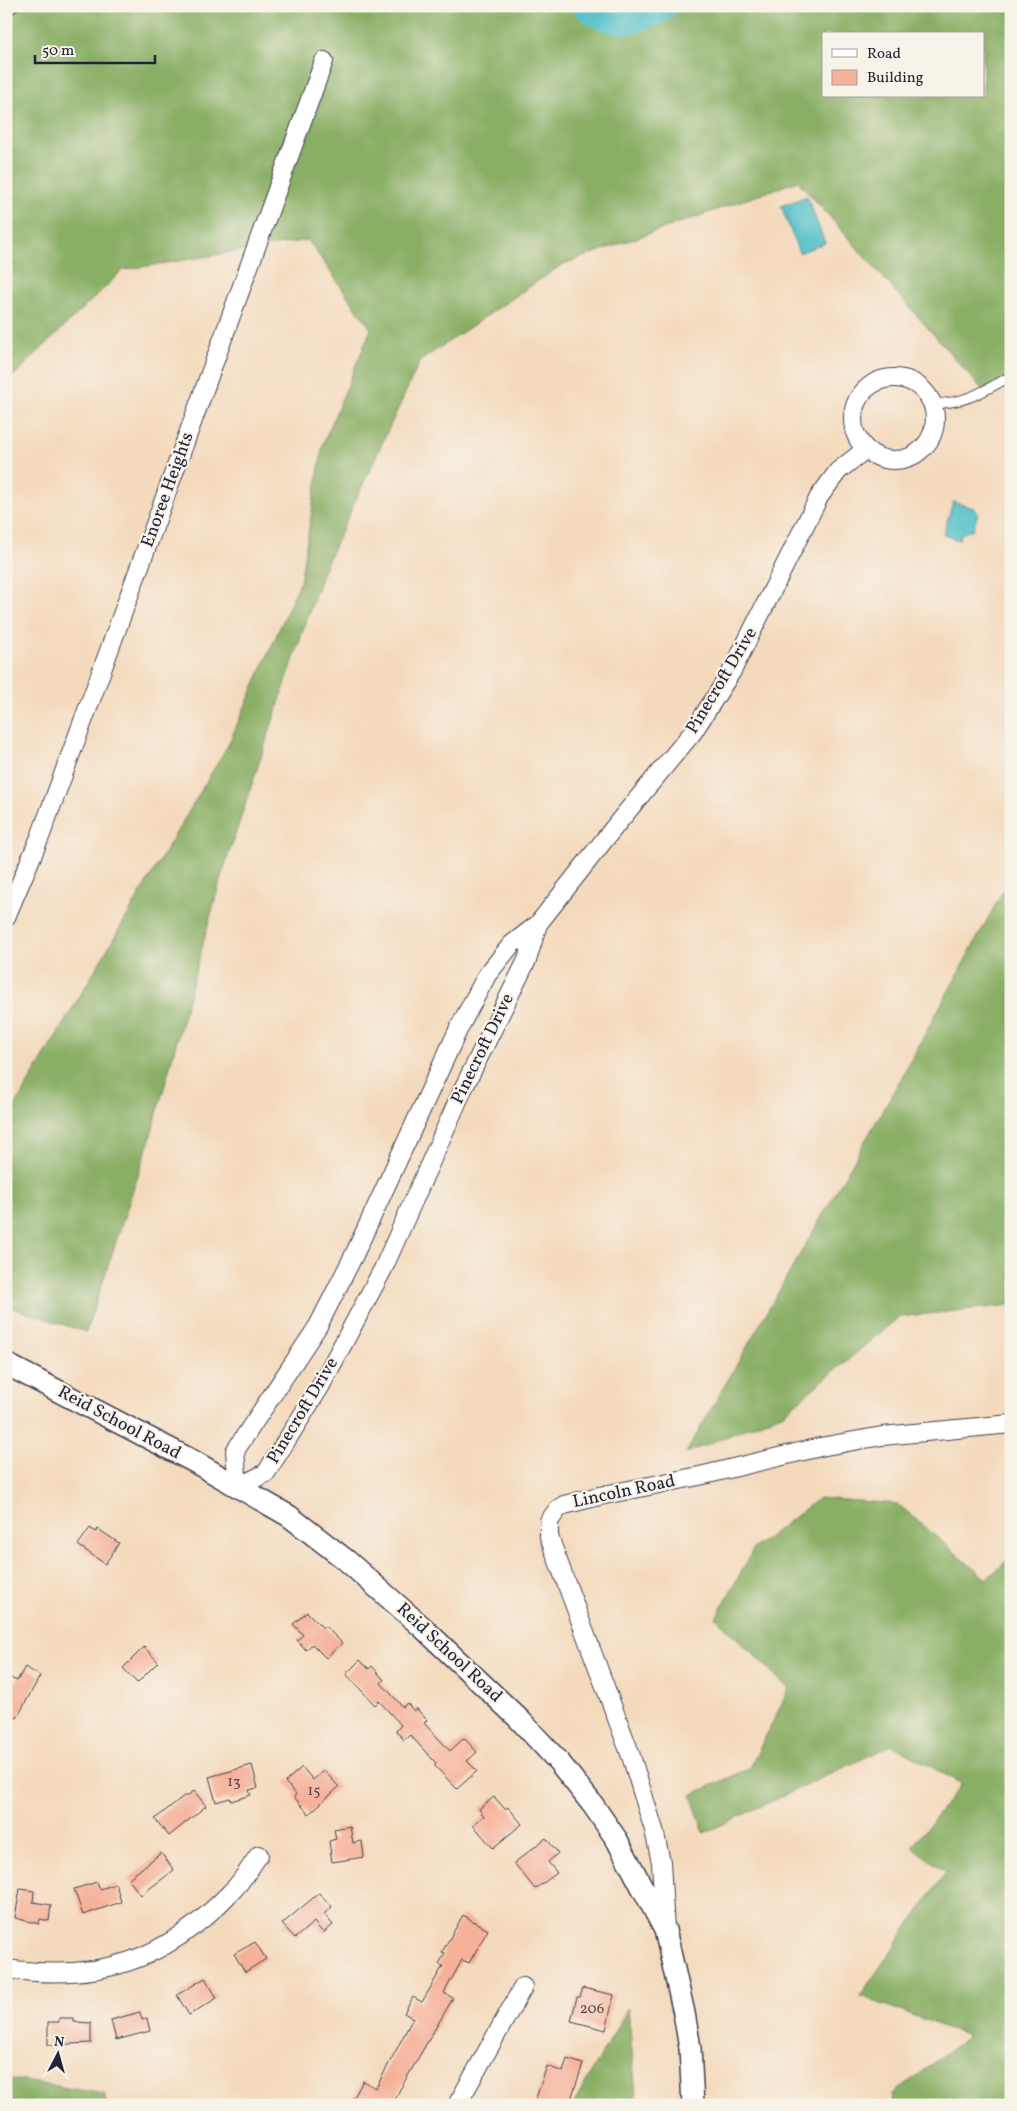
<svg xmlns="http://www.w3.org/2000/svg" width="1017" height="2111" viewBox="0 0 1017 2111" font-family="Vollkorn,serif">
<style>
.forest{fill:#89af65;stroke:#566850;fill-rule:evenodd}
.water{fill:#53c1c8;stroke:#3a7282}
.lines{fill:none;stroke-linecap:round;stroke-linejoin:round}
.river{stroke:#53c1c8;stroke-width:29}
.building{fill:#f6b199}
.service-casing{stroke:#423e4e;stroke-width:11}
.minor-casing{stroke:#423e4e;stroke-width:20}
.tertiary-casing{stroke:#423e4e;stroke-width:24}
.service{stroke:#fff;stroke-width:9}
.minor{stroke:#fff;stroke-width:18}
.tertiary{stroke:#fff;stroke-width:21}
.labels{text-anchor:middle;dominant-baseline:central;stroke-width:4.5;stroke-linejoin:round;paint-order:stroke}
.number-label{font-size:15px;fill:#574652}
.street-label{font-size:18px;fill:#22223b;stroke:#f7f3e8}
</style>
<rect width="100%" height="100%" fill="#f7f3e8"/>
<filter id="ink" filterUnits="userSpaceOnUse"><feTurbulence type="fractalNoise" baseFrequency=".02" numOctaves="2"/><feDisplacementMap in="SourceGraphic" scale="10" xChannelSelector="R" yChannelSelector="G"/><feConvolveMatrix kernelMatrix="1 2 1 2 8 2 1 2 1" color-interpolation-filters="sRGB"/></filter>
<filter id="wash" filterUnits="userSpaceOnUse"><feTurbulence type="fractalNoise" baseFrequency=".0096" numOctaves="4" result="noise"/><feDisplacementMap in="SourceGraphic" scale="20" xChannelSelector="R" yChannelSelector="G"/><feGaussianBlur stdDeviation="1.12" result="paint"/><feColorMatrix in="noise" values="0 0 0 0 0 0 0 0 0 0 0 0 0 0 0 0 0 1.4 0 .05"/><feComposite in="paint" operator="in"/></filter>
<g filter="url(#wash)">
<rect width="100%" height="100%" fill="#f4dabd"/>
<path class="forest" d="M6 6H1011V383L988 396 798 181 563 264 420 361 323 571 222 874 151 1136 86 1332 6 1306V1121L228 745 300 582 323 444 371 329 308 240 123 270 6 383ZM823 34H983V96H823Z
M1011 876V1305L899 1317 784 1413 686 1453 899 1082Z
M819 1498 898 1504 986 1579 1011 1557V2105H892L893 2094 968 2036 860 1996 946 1872 912 1847 962 1784 892 1745 704 1833 691 1795 750 1768 789 1689 716 1618 754 1548Z
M628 2008 637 2105H573Z
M6 2078 104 2094 107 2105H6Z"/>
<path class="water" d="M807 196 825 243 799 253 781 206Z
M953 502 975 508 978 514 973 529 961 534 959 540 943 535Z"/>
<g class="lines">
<path class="river" d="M587 6C615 26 635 23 663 6"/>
</g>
<g id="blocks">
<path class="building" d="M90 1528 96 1532 98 1529 119 1543 105 1564 78 1545Z
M307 1612 323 1628 325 1626 342 1643 326 1658 312 1644 306 1650 297 1640 303 1635 293 1624Z
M144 1647 158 1662 137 1683 123 1668Z
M360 1660 369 1669 372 1666 384 1680 381 1683 403 1707 407 1703 414 1711 416 1708 427 1720 424 1723 450 1751 464 1738 477 1752 467 1761 477 1771 457 1789 434 1765 436 1763 410 1735 404 1740 396 1731 401 1725 379 1701 375 1705 346 1674Z
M25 1667 40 1676 17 1718 6 1712V1676L17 1681Z
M252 1765 258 1788 249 1790 251 1795 231 1801 230 1798 216 1802 209 1777Z
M302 1767 313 1780 324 1770 339 1787 309 1814 294 1797 296 1794 285 1782Z
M194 1791 206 1806 169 1836 155 1819 185 1795 186 1797Z
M494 1797 505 1809 508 1807 522 1824 493 1848 473 1825 484 1816 479 1809Z
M350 1826 353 1843 362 1841 364 1857 332 1862 329 1841 336 1839 334 1829Z
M546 1838 558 1853 548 1862 557 1873 535 1889 514 1863Z
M161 1853 174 1870 141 1895 128 1879Z
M97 1882 100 1889 116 1884 121 1902 83 1915 74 1889Z
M20 1889 34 1891 33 1902 51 1905 49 1921 40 1919 39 1924 15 1918Z
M319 1893 332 1907 324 1914 333 1925 323 1933 314 1922 295 1938 282 1924Z
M463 1915 488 1930 469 1963 462 1960 444 1993 453 1998 391 2105H362L353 2099 363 2081 376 2088 413 2018 404 2013 413 1997 422 2002 443 1966 439 1964 445 1953 442 1952Z
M255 1942 266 1959 245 1972 234 1954Z
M205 1978 217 1998 189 2015 177 1995Z
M583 1988 614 1995 606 2030 571 2021 577 1997H580Z
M140 2012 142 2020 147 2018 150 2031 116 2040 111 2020Z
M59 2018H74V2022L91 2023V2043L48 2045V2022H59Z
M567 2059 583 2064 569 2105H545L535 2101 547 2066 563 2072Z"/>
</g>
</g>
<g filter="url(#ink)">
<use href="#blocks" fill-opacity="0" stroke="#423e4e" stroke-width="1"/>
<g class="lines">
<g class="service-casing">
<path id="service" d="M6 12 14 6
M932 404C967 403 982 392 1011 376"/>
</g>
<g class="minor-casing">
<path id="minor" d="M853 419a41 41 0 1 1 82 0a41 41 0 1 1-82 0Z
M6 917 40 837 99 678 324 61
M538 924 527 960 464 1087 383 1269 320 1387 266 1473 238 1487 235 1451 318 1326 354 1255 459 1028 487 975 511 945 538 924 620 820 693 732 732 671 819 497 838 471 866 449
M665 1929 661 1862 654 1830 631 1756 549 1537V1521L558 1509 564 1505 599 1496 704 1475 820 1447 882 1436 1011 1424
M6 1969C101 1982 165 1961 231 1892 242 1882 250 1867 259 1855
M457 2105 523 1987"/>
</g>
<g class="tertiary-casing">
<path id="tertiary" d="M6 1364 193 1461 289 1516 346 1560 421 1626 519 1719 559 1762 593 1805 617 1840 665 1930 684 2013 690 2048 693 2105"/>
</g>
<use href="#service" class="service"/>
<use href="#minor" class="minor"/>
<use href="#tertiary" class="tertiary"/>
</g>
</g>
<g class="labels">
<g class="number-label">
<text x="234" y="1782">13</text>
<text x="314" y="1791">15</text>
<text x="592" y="2009">206</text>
</g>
<g class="street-label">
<text transform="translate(168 490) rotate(-70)">Enoree Heights</text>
<text transform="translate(722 681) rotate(-59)">Pinecroft Drive</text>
<text transform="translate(483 1049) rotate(-64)">Pinecroft Drive</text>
<text transform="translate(303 1411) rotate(-59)">Pinecroft Drive</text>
<text transform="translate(119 1423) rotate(28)">Reid School Road</text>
<text transform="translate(624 1492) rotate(-12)">Lincoln Road</text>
<text transform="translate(449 1653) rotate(43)">Reid School Road</text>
</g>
</g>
<rect width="1017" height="2111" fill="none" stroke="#f7f3e8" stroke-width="25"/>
<rect x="822" y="32" width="162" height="65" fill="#f7f3e8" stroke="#a29fa3"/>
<rect x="832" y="49" width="25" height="8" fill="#ffffff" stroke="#a29fa3"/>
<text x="867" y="58" font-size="15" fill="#22223b">Road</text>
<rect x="832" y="70" width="25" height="15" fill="#f6b199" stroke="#a29fa3"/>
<text x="867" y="82" font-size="15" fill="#22223b">Building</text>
<g transform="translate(58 2054) rotate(6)" stroke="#f7f3e8" stroke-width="4" paint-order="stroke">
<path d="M0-4L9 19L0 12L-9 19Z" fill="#22223b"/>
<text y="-8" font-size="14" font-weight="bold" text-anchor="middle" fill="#22223b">N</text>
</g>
<path d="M35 55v8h120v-8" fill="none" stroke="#22223b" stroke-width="2.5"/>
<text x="42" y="55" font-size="15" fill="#22223b" stroke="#f7f3e8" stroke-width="4" paint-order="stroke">50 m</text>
</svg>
